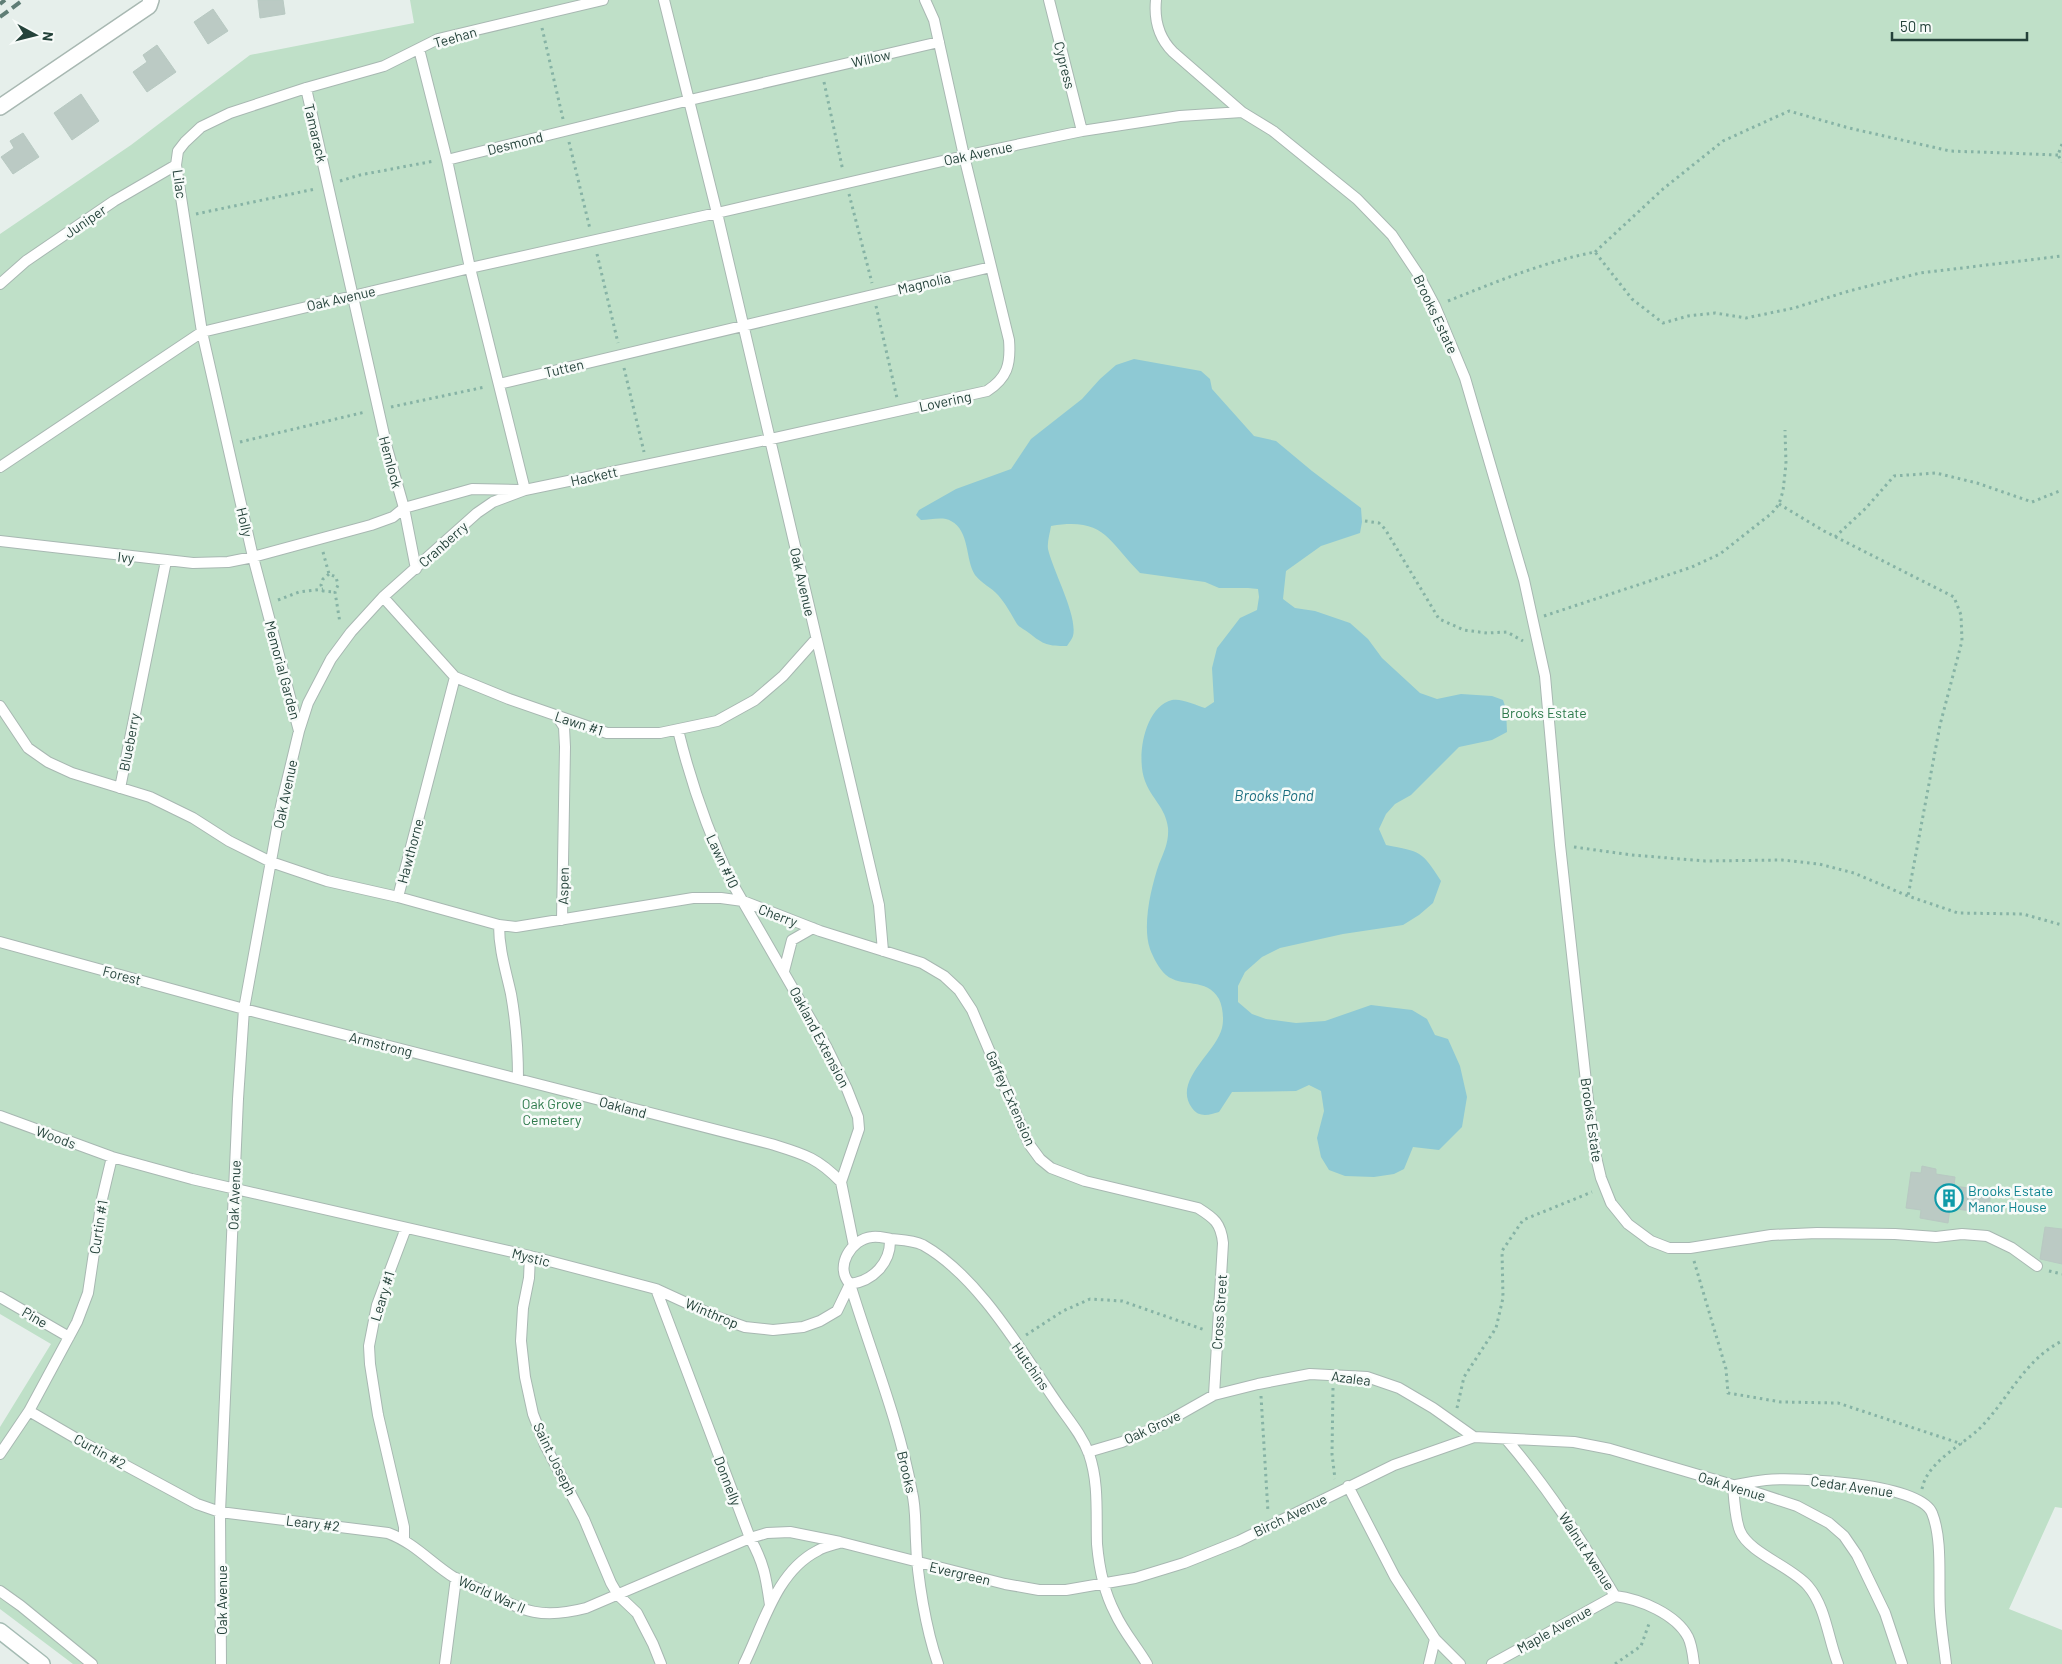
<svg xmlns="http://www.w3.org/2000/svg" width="2062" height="1664" viewBox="0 0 2062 1664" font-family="Barlow,sans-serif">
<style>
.green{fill:#bfe0c8}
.water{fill:#8ec9d4}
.building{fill:#bbcac4;stroke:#b8c9c2}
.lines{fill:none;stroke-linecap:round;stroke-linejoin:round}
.lane-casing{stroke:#a8b8b2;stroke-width:12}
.street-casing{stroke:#a8b8b2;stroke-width:18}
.secondary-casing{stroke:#a4bbb3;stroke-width:18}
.path{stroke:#86b3a5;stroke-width:3;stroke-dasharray:2.5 4;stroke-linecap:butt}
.lane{stroke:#fff;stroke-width:10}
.street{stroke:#fff;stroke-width:15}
.secondary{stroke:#fff;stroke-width:15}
.rail{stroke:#5f7d75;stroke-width:4;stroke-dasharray:10 5;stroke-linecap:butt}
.labels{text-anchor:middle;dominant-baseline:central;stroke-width:5;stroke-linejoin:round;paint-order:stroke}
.street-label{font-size:14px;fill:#24423a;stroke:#f7fbf9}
.park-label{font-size:14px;fill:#2d7a4b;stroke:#f7fbf9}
.culture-label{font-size:14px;fill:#0d838f;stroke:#f7fbf9;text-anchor:start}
.water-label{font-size:15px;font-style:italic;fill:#1c6f80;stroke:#f7fbf9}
</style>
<rect width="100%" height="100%" fill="#e6efeb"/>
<path class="green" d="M410 0H2062V1508L2055 1507 2009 1609 2062 1630V1664H73L0 1609V1427L51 1344 0 1314V234L131 145 250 55 414 23Z"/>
<path class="water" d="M1134 359 1201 371 1210 379 1212 389 1254 436 1276 441 1312 471 1361 508 1362 522 1360 533 1321 546 1286 571 1283 599 1295 608 1315 611 1350 623 1368 639 1382 658 1420 693 1437 699 1461 694 1492 696 1503 700 1506 709 1507 732 1492 740 1459 747 1411 795 1395 804 1386 814 1379 829 1386 845C1421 852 1421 850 1441 881L1433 903 1419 915 1403 925 1343 934 1280 948 1262 957 1245 972 1238 986V1002L1252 1014 1266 1019 1296 1023 1325 1021 1371 1005 1412 1010 1427 1019 1435 1035 1448 1039 1460 1066 1467 1097 1462 1127 1439 1150 1413 1147 1404 1169 1394 1174 1374 1177 1345 1176 1329 1170 1321 1157 1317 1138 1324 1111 1321 1091 1309 1085 1296 1091 1232 1092 1219 1112C1209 1115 1199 1118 1192 1108 1172 1081 1216 1053 1222 1028 1224 1020 1223 1007 1219 999 1207 977 1181 988 1166 975 1159 969 1153 957 1150 949 1142 926 1151 887 1159 864 1164 852 1169 842 1168 828 1166 808 1151 798 1145 781 1136 758 1144 707 1172 700 1181 698 1196 705 1205 708L1214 702 1212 668 1217 648 1240 618 1257 610 1259 597 1258 589 1248 588H1219L1205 582 1140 573C1108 541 1105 517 1051 526 1050 533 1047 542 1048 549 1053 571 1078 616 1073 636 1072 639 1069 643 1067 646 1048 646 1044 645 1029 633 1026 630 1020 628 1017 624 1011 614 1006 604 998 595 992 588 981 583 975 575 965 559 970 531 951 521 943 516 930 520 921 520L916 515 919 510 956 489 1011 469 1031 439 1082 399 1100 379 1116 365Z"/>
<path class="building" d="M258 0H283L285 14 260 18Z
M213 9 228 31 208 44 194 22Z
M157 45 176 72 147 92 133 72 147 62 143 55Z
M81 94 99 121 72 140 54 113Z
M23 133 39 157 13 174 1 157 14 148 10 141Z
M1922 1166 1936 1169V1174L1955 1177 1954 1186 1991 1191 1989 1207 1978 1205 1977 1212 1950 1208 1948 1223 1920 1218 1921 1210 1906 1208 1911 1172 1921 1173Z
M2045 1227 2062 1229V1264L2040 1259Z"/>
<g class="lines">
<g class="lane-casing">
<path id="lane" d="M1049 0 1082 131
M1156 0C1154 20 1158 37 1173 52L1242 112 1273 131 1357 199 1392 235 1418 274 1435 306 1465 378 1524 580 1545 676 1560 845 1588 1100 1595 1153 1601 1178 1611 1203 1628 1224 1651 1241 1669 1248H1690L1771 1235 1817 1233 1895 1234 1936 1237 1962 1234 1987 1236 2012 1248 2037 1266
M419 49 447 160 470 268 525 490
M306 88 387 448 404 508 416 569
M447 160 690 100 939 42
M0 284 26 261 114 201 176 165
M499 384 991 267
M0 467 202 332 470 268 717 213 664 0
M0 541 193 563 228 562 253 557 371 525 393 517 404 508 472 489 519 490
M383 597 455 677 509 699 607 733H660L717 721 755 700 783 676 816 639
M0 706 28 748 48 762 72 773 150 797 193 818 229 841 271 862 327 881 398 897 499 925 516 927 693 898H721L743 901 820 931 922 963 944 976 959 990 972 1010 1029 1144 1040 1159 1051 1168 1085 1181 1198 1208C1214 1218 1221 1223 1223 1243L1214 1395
M557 716 564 727 565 747 562 920
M678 730C691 783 708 832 731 881L826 1046 847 1089 858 1117 859 1129 841 1182
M299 731 253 557 202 332 176 165 178 151 185 142 201 127 230 113 306 88 384 66 438 39 603 0
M120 788 166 561
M398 897 455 677
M499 925C499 950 506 971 511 994 516 1022 518 1051 518 1079L771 1144C803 1154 817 1157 841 1182
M0 942 244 1009 518 1079
M883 951 879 905 717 213 964 156 1082 131 1180 116 1242 112
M784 971 792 940 813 928
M0 1116 112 1157 192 1179 530 1256 656 1289 717 1317 745 1327 773 1330 803 1327 820 1321 837 1311 850 1284
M841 1182 854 1246
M530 1256 529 1278 523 1308 521 1341 525 1377 533 1414 545 1445 584 1519 611 1583 618 1595 637 1613 653 1644 661 1664
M850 1284C873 1281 891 1263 890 1239
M656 1289 750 1538C764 1563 766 1577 770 1605
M0 1297 69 1337
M29 1411 84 1443 197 1504 220 1512 388 1533C415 1543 432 1564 455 1578 464 1583 474 1586 484 1591 524 1611 540 1620 586 1608L750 1538 767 1533 790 1532 840 1542 1005 1584 1039 1590H1066L1135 1578 1184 1563 1239 1541 1394 1465 1474 1437 1574 1442 1610 1449 1733 1485 1797 1506 1829 1523 1844 1536 1857 1555 1885 1613 1902 1664
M1506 1439C1548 1488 1582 1541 1615 1596 1640 1599 1676 1614 1688 1637 1692 1645 1693 1656 1694 1664
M1088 1452 1122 1442 1161 1425 1214 1395 1258 1384 1310 1374 1367 1377 1399 1388 1433 1408 1474 1437
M0 1454 29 1411 77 1322 88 1293 102 1199 112 1157
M1733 1485C1734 1498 1735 1519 1740 1531 1749 1553 1792 1567 1808 1586 1826 1607 1828 1639 1838 1664
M1736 1485C1746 1483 1756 1481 1766 1480 1796 1477 1920 1483 1932 1513 1943 1540 1938 1582 1940 1611 1941 1629 1944 1646 1946 1664
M1348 1486 1395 1577 1435 1639 1460 1664
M404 1539V1527L378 1415 370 1364 369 1346 377 1305 406 1228
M0 1591 21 1606 92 1664
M221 1664 220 1512 238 1099 244 1009 281 806 299 731 308 703 331 659 351 632 383 597 477 513 493 502 525 490 771 439 987 391C1007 378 1011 365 1009 340L964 156 934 20 925 0
M445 1664 456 1578
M744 1664C763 1626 776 1572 817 1551 823 1547 832 1545 839 1543
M938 1664C926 1630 917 1577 916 1541 915 1524 916 1508 912 1492 899 1421 871 1353 850 1284 834 1267 851 1239 872 1237 879 1236 884 1238 891 1239 902 1240 913 1240 923 1245 978 1276 1020 1349 1055 1400 1067 1418 1081 1433 1089 1454 1099 1483 1096 1513 1097 1544 1099 1567 1104 1592 1115 1613 1123 1631 1137 1647 1147 1664
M1429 1664 1435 1639
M1492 1664 1615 1596"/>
</g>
<g class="street-casing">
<path id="street" d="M0 107 149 6 151 0"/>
</g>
<g class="secondary-casing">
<path id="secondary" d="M0 1631 42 1664"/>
</g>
<path class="path" d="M542 28 563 119
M824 82 843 171
M569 142 590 229
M2062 144 2058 155 2062 162
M340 181 360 175 434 161
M849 194 872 283
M196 214 315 189
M1595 252 1663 189 1723 141 1789 111 1849 128 1950 151 2058 155
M597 254 618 343
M1448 301C1496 282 1543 262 1595 252L1632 299 1663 323 1688 316 1715 313 1746 318 1794 308 1849 291 1920 273 2062 256
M876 306 897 398
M624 368 644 452
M391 407 485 387
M240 442 365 412
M1779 504 1824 531 1954 597 1961 615 1962 641 1940 725 1908 896
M1365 521 1379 523 1385 529 1439 619 1464 630 1487 633 1507 632 1523 641
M1835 537 1866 508 1894 476 1936 473 1977 483 2032 502 2062 490
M323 552 329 574 336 577 338 585 335 592 340 623
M329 574 323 579 321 585 323 591 335 592
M278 600 299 592 323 589
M1544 616 1692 567 1720 554 1772 513 1779 504 1783 491 1786 464 1785 430
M1574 847 1632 855 1705 861 1782 860 1819 864 1854 873 1908 896 1958 913 2023 914 2062 925
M1694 1261 1726 1369 1728 1393 1781 1402 1838 1403 1962 1444
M2049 1271 2062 1274
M1026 1335 1063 1311 1090 1299 1122 1301 1205 1330
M1333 1388 1332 1454 1335 1479
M1261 1396 1268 1512
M1457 1408 1464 1377 1496 1328 1503 1298 1502 1251 1523 1220 1592 1192
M1922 1489C1927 1462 1961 1446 1979 1429 2008 1400 2024 1360 2062 1341
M1615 1664 1641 1646 1650 1621"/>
<use href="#lane" class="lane"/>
<use href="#street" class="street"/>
<use href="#secondary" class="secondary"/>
<path class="rail" d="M0 4 5 0
M0 17 23 0"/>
</g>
<defs>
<g id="building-ring" transform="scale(1.4375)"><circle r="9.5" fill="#f7fbf9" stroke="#0f9aa8" stroke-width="1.5"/><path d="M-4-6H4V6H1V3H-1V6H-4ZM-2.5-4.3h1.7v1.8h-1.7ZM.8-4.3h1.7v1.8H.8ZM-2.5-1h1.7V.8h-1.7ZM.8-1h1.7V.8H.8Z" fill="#0f9aa8"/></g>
</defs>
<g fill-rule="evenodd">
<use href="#building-ring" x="1949" y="1198"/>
</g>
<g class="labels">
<g class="street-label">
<text transform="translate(455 37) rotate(-16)">Teehan</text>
<text transform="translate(871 58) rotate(-13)">Willow</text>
<text transform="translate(1065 65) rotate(76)">Cypress</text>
<text transform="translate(316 133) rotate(77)">Tamarack</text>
<text transform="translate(515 143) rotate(-14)">Desmond</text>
<text transform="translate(978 153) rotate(-12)">Oak Avenue</text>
<text transform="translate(180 184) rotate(82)">Lilac</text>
<text transform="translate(85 221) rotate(-34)">Juniper</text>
<text transform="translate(924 283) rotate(-13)">Magnolia</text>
<text transform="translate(341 298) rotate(-13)">Oak Avenue</text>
<text transform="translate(1436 314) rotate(65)">Brooks Estate</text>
<text transform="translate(564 368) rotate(-13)">Tutten</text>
<text transform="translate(945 401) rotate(-12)">Lovering</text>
<text transform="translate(391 462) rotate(75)">Hemlock</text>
<text transform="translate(594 476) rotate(-12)">Hackett</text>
<text transform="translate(245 522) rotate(77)">Holly</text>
<text transform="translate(443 544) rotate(-42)">Cranberry</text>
<text transform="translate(126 557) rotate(6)">Ivy</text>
<text transform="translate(803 582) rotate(77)">Oak Avenue</text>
<text transform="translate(283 670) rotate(75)">Memorial Garden</text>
<text transform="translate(579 723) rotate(18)">Lawn #1</text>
<text transform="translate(129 742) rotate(-79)">Blueberry</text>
<text transform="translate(285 794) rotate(-78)">Oak Avenue</text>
<text transform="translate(410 851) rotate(-75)">Hawthorne</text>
<text transform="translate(723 861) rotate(65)">Lawn #10</text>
<text transform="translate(563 886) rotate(-89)">Aspen</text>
<text transform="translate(778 915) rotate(21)">Cherry</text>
<text transform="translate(122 975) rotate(15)">Forest</text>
<text transform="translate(820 1037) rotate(62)">Oakland Extension</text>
<text transform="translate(381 1044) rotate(14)">Armstrong</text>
<text transform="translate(1011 1098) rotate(66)">Gaffey Extension</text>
<text transform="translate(623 1107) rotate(15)">Oakland</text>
<text transform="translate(1592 1120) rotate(82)">Brooks Estate</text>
<text transform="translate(56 1137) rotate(20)">Woods</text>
<text transform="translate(234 1195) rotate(-88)">Oak Avenue</text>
<text transform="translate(98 1227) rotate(-81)">Curtin #1</text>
<text transform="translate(531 1257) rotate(14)">Mystic</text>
<text transform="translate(382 1296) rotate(-73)">Leary #1</text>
<text transform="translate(1219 1312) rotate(-86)">Cross Street</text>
<text transform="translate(712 1313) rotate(23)">Winthrop</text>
<text transform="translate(35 1317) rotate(30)">Pine</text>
<text transform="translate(1031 1366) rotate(55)">Hutchins</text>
<text transform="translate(1351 1378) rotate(7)">Azalea</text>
<text transform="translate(1152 1427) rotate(-25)">Oak Grove</text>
<text transform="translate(100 1451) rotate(29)">Curtin #2</text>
<text transform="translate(555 1459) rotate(64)">Saint Joseph</text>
<text transform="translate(907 1472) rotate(77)">Brooks</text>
<text transform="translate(728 1481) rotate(69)">Donnelly</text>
<text transform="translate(1732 1486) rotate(17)">Oak Avenue</text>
<text transform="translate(1852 1486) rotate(8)">Cedar Avenue</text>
<text transform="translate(1290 1515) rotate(-26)">Birch Avenue</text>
<text transform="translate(313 1523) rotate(7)">Leary #2</text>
<text transform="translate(1587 1551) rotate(57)">Walnut Avenue</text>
<text transform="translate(960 1573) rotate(13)">Evergreen</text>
<text transform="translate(492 1594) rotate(24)">World War II</text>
<text transform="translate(221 1600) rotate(-90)">Oak Avenue</text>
<text transform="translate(1554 1629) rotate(-29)">Maple Avenue</text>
</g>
<g class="park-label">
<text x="1544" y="712">Brooks Estate</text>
<text x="552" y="1103">Oak Grove<tspan x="552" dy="16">Cemetery</tspan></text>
</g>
<g class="culture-label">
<text x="1968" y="1190">Brooks Estate<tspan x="1968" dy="16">Manor House</tspan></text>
</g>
<g class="water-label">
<text x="1274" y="795">Brooks Pond</text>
</g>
</g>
<g transform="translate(35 35) rotate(97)" stroke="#f7fbf9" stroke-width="4" paint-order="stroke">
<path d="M0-4L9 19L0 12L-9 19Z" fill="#24423a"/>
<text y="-8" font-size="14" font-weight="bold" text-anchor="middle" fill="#24423a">N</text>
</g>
<path d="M1892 32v8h135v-8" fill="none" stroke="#24423a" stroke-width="2.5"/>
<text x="1900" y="32" font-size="15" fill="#24423a" stroke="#f7fbf9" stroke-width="4" paint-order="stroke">50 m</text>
</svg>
